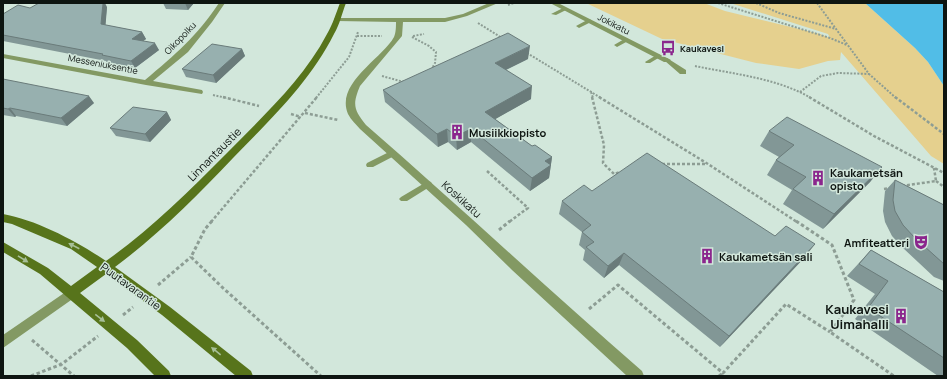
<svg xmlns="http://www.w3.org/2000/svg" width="947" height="379" viewBox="0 0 947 379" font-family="Manrope,sans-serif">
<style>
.green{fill:#e5d08e}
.water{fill:#51bde7}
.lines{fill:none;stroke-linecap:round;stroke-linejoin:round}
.path-far2{stroke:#8d9d94;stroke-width:2;stroke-dasharray:2 1.5;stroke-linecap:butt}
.path-far1{stroke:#8d9d94;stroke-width:2.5;stroke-dasharray:3 2;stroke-linecap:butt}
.path{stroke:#8d9d94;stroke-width:3;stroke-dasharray:3.5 2.5;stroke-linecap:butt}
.lane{fill:#839963;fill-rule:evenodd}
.street{fill:#839963;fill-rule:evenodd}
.secondary{fill:#57741b;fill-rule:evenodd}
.wall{fill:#829796}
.shaded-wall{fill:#6a7b7a}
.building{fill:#97b0af;stroke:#6a7b7a}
.oneway{fill:#a7bf98}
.labels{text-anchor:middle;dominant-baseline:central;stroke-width:3;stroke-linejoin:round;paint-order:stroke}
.far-street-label{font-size:9px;fill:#0e1511;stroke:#d2e7db}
.far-poi-label{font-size:9px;font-weight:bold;fill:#0e1511;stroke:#d2e7db;text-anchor:start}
.poi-label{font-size:11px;font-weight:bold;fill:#0e1511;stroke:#d2e7db;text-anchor:start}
.street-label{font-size:11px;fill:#0e1511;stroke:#d2e7db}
.near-poi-label{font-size:13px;font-weight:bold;fill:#0e1511;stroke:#d2e7db;text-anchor:end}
</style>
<rect width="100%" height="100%" fill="#d2e7db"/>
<path class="green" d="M586 3H704L725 11 820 34 830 38 828 34 730 3H865L915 48 928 62 944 86V164L931 156 841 52 840 60 828 61 799 69 756 63 662 39Z"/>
<path class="water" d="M865 3H944V86L928 62 915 48Z"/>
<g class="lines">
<path class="path-far2" d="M718 3 830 38 847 45
M756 3 779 13 836 29
M817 3 869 74 896 98
M508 5 514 3
M478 23 502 38
M357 36H382
M413 36 424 34
M412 37 429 46 436 52 435 63 431 70
M527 53 601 98
M695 66C733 74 777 78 811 98
M382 76 404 82
M591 92 593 98
M800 92 821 76 838 73 869 74
M213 95 227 98
M316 98 349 57 358 32"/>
<path class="path-far1" d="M223 97 259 106
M592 97 604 145 603 163 614 174 620 172
M599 97 708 164 797 222
M809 97 874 136 944 173
M895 97 944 134
M305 113 338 120
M291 114 301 117
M662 164H707
M487 171 528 208 509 222
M936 181 944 187
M902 186 936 181 934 168
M884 189 891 188
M211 222 317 97"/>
<path class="path" d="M212 221 205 229 191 257 223 288 321 376
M796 221 832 245 854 300 830 332 894 376
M499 230 510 221
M158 285 191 257
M589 309 618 285 723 373 786 304 830 332
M123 315 133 307
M32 340 74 376
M31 376 62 364 98 336
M719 376 723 373"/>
<path class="lane" d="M563 8 568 9 556 15 551 14Z
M589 19 591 20V22L579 28 576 26Z
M626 38 629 40 628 41 617 47 614 45Z
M658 54 660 55V57L650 63H646L645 62Z
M667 58 686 70V74H680L665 61 664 60Z
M393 150 397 153 396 155 373 167H367L366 165 367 163Z
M428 181 431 182 432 184 431 186 407 201H401L399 199 401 197Z"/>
<path class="street" d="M219 3H225L212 22 188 52 153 81 202 90 203 92 202 94 146 85 3 58V54L145 80C175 55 197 36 219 3Z
M489 3H498L467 16 445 22H403L402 36 360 86C352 105 354 110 366 125 459 206 549 290 642 371L644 376H627L512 270 466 225 360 129C356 124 351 120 348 114 335 83 382 59 394 37 396 33 396 26 396 22L337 21 334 19 335 18H445L463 14Z
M550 3H558L671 60 667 62H664Z
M70 289 74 290 76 294 74 298 3 348V335Z"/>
<path class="secondary" d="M340 3H346C342 13 340 24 334 34 310 82 270 120 233 158 196 197 158 235 115 267L170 307 251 371 253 376H236L162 315 106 274 80 293 137 340 169 371 171 376H155L127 348 40 274 3 252V242L48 268 71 286 97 267 71 249 12 224 3 222V214C37 220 78 242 106 261 150 230 188 192 226 154 262 117 303 80 327 34 333 24 336 13 340 3Z"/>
</g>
<path class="wall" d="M163 3H194L188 10 166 9Z
M107 7 105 25 142 32 146 39 143 41 159 50 135 68 106 63V61L3 41V14L30 8Z
M242 49 245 56 216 83 186 77 182 69Z
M528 59 506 70 531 99 495 119 532 146 552 157 549 178 530 191 471 142 457 150 448 142 438 147 385 102 383 90Z
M3 79 94 103 67 126 16 116 15 117 3 115Z
M167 112 171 120 150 142 116 136 110 128Z
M769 131 882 167 870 182 823 229 783 204 792 190 767 175 776 160 779 157 760 146Z
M895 180 944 205V281L934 277 903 248 892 236 885 222 883 211 885 191Z
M592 191 805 257 720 347 619 265 604 278 583 260 585 250 579 245 582 232 559 214 562 201Z
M871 250 944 292V376H938L855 319 875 294 847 276Z"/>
<path class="shaded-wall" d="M103 3H105L107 7 105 32 101 24Z
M185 3H194L188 10Z
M142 32 146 39 136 46 132 39Z
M155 43 159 50 135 68 131 61Z
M530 46 528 59 495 75V63Z
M242 49 245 56 216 83 213 75Z
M532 86 531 99 485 125V112Z
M89 96 94 103 67 126 61 118Z
M10 108 16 116 15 117 8 109Z
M167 112 171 120 150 142 145 134Z
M447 129 448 142 438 147 437 134Z
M471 129V142L457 150 456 136Z
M552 157 549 178 530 191 532 178 545 161Z
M882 167 870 182 823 229 834 214Z
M815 244 805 257 720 347 729 336Z
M624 253 619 265 604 278 608 266Z"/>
<path class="building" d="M39 3H103L101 24 142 32 132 39 155 43 131 61 102 55 103 54 3 35V14L18 5 30 8Z
M508 33 530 46 495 63 532 86 485 112 532 146 535 145 552 157 545 161 551 165 532 178 471 129 456 136 447 129 437 134 383 90Z
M212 44 242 49 213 75 182 69Z
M3 79 89 96 61 118 10 108 8 109 3 108Z
M133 107 167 112 145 134 110 128Z
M787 117 882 167 834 214 793 189 806 177 776 160 794 145 769 131Z
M647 153 775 236 786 226 815 244 729 336 624 253 608 266 586 247 594 242 582 232 591 225 562 201 584 185 592 191Z
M895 180 944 205V264L914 237 903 225 895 211 893 200Z
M871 250 944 292V358L868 308 888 281 859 264Z"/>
<defs><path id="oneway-solid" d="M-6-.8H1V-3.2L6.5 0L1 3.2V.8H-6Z"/></defs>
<g class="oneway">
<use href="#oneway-solid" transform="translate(74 246) rotate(-153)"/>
<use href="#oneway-solid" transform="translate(23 259) rotate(32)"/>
<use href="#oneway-solid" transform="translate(100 318) rotate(38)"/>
<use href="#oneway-solid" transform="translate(216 351) rotate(-141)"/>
</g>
<defs>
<g id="bus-bare" transform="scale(1.2)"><path d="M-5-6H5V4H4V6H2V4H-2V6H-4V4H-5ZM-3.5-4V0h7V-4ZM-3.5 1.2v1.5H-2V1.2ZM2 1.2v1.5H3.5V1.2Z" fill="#8b268d" stroke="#d2e7db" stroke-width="2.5" paint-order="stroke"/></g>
<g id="building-bare" transform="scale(1.2)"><path d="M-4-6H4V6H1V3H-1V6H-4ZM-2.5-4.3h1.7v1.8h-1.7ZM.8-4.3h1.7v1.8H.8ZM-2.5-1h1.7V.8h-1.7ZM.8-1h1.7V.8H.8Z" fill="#8b268d" stroke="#d2e7db" stroke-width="2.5" paint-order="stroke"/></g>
<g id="theatre-bare" transform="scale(1.2)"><path d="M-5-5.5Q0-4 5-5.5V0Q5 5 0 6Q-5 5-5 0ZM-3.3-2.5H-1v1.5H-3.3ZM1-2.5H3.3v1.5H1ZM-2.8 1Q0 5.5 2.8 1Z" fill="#8b268d" stroke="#d2e7db" stroke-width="2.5" paint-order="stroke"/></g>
</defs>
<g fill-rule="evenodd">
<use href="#bus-bare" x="668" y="48"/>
<use href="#building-bare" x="457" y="132"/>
<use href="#building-bare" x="818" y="178"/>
<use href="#theatre-bare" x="921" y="242"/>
<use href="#building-bare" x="707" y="256"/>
<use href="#building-bare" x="901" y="316"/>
</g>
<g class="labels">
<g class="far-street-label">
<text transform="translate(614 24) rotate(27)">Jokikatu</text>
<text transform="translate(180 38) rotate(-46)">Oikopolku</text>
<text transform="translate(103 64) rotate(11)">Messeniuksentie</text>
</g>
<g class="far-poi-label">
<text x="680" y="48">Kaukavesi</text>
</g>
<g class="poi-label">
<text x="469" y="132">Musiikkiopisto</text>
<text x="830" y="172">Kaukametsän<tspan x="830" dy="13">opisto</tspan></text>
<text x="909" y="242" text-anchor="end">Amfiteatteri</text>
<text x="719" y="256">Kaukametsän sali</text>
</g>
<g class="street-label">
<text transform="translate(214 154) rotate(-45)">Linnantaustie</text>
<text transform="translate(462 199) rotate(42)">Koskikatu</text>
<text transform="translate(131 286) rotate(36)">Puutavarantie</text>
</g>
<g class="near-poi-label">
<text x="889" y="309">Kaukavesi<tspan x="889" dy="15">Uimahalli</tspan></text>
</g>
</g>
<rect width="947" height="379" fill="none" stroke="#0e1511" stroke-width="8"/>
</svg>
